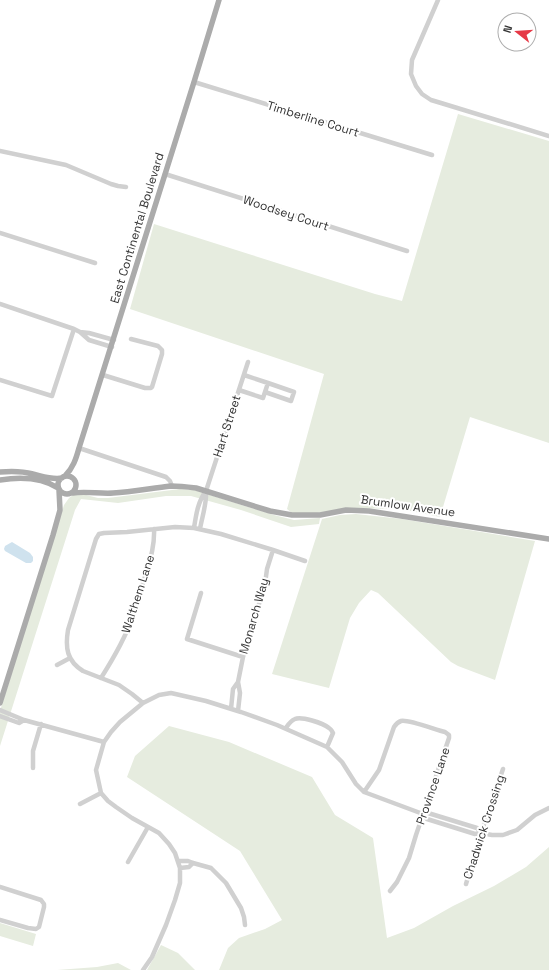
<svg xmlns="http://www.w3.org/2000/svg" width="549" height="970" viewBox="0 0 549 970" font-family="'Space Grotesk',sans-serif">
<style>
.green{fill:#e6ecdf}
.water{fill:#cfe2ee}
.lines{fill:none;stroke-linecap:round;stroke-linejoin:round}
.minor{stroke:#d0d0d0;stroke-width:4.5}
.major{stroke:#ababab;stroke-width:5.5}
.labels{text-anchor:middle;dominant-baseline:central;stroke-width:4;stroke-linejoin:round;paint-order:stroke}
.street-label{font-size:12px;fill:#333;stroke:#fff}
</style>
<rect width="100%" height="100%" fill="#fff"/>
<path class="green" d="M458 114 549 141V443L470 417 440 517 401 509 348 508 311 514 292 513 287 509 324 374 130 309 154 224 375 294 402 301Z
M180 489 194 490 274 515 294 520 320 518 319 524 291 527 241 510 191 496H166L118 503 81 499 75 510 0 746V711L64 505 69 498 73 495 82 494 98 498H108Z
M356 514 402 519 535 541 495 680 458 666 451 662 378 593 371 590 359 603 350 618 329 688 272 674 322 519 340 515Z
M169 726 229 742 312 777 335 815 373 838 387 938 414 928 453 906 494 886 526 867 549 847V970H219L228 948 239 938 265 929 282 920 240 851 127 777 135 756Z
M0 923 36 934 33 946 0 936Z
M161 945 178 953 195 970H147Z
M118 963 131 970H57L97 967Z"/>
<path class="water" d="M12 542 30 553 33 557V561L31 563H26L5 551 4 549 5 546Z"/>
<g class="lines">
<path class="minor" d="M438 0 412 60 411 74 416 86 422 94 431 100 441 103 549 136
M194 82 432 155
M0 151 66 165 111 184 118 186 126 187
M165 174 407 251
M0 233 95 263
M0 304 74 329 80 332 89 340 112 347
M80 332 89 333 114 340
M103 375 145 388H151L152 387 162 354V350L158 346 131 339
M0 380 52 396 74 329
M239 390 263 398 268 383 244 375
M265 392 291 401 294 392 268 383
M79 448 166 477 170 481 172 486
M194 528C196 515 198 501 206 491L248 362
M200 529C202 517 207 503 206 491
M201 593 187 639 243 657
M57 665 70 658
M101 678C113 659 125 639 132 618 137 605 140 592 144 580 149 563 155 547 154 529
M143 703 132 694 119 685 83 671C67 661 65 648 68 630L96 539 99 534 104 533 127 532 175 527 194 528 221 534 273 550 305 561
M231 709 233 689 238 682
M0 710 24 720 104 742
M238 711 240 693 238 682 243 657 265 584 267 569 273 550
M0 716 19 723 24 720
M286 728C288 725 290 721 295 719 301 716 323 723 329 728 332 730 331 730 333 733L327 747
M33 768V751L41 724
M364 792 379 770 394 727C396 724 398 722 401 721 408 719 436 730 445 732L449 735V738L416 835 409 858 397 882 390 891
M80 804 101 793
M423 814 428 813 477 828 481 833
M178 861H188L193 863 211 868 226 883 241 908 244 917 245 925
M128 862 148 827
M180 868 189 867 193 863
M466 884 481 833 503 769
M0 887 41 900 44 904V907L39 927 36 929 28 928 0 920
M143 970 152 957 166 925 175 900 180 883V868L175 853 169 844 159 833 132 818 116 807 108 801 101 793 96 770 104 742 111 732 120 722 143 703 159 695 171 693 206 701 241 712 277 725 327 747 342 762 356 784 364 792 423 814 427 819 475 834 481 833 492 835H503L517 830 535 815 549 808"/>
<path class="major" d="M0 472C11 471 22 471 33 474 42 476 52 480 62 478
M58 485a9 9 0 1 1 18 0a9 9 0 1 1-18 0Z
M65 476C73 468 76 459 79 448L194 82 219 0
M0 480C19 477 41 477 58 488
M73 493C86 491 100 494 113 493 132 492 152 488 171 486 179 486 188 487 196 488L270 511 292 515H320L346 510 369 511 549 539
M0 703 53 535 60 510 59 490"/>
</g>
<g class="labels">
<g class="street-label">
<text transform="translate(313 119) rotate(17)">Timberline Court</text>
<text transform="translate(286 213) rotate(18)">Woodsey Court</text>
<text transform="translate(137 228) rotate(-73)">East Continental Boulevard</text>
<text transform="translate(227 426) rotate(-72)">Hart Street</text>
<text transform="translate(408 506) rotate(8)">Brumlow Avenue</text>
<text transform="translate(138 594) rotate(-72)">Walthem Lane</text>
<text transform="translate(254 616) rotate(-74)">Monarch Way</text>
<text transform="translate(433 786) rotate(-71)">Province Lane</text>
<text transform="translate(484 827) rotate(-72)">Chadwick Crossing</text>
</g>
</g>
<g transform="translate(517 32) rotate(287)"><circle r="19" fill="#ffffff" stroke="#adadad"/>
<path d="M0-3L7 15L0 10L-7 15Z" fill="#e63946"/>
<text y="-6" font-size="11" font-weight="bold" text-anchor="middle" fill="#333333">N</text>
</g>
</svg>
